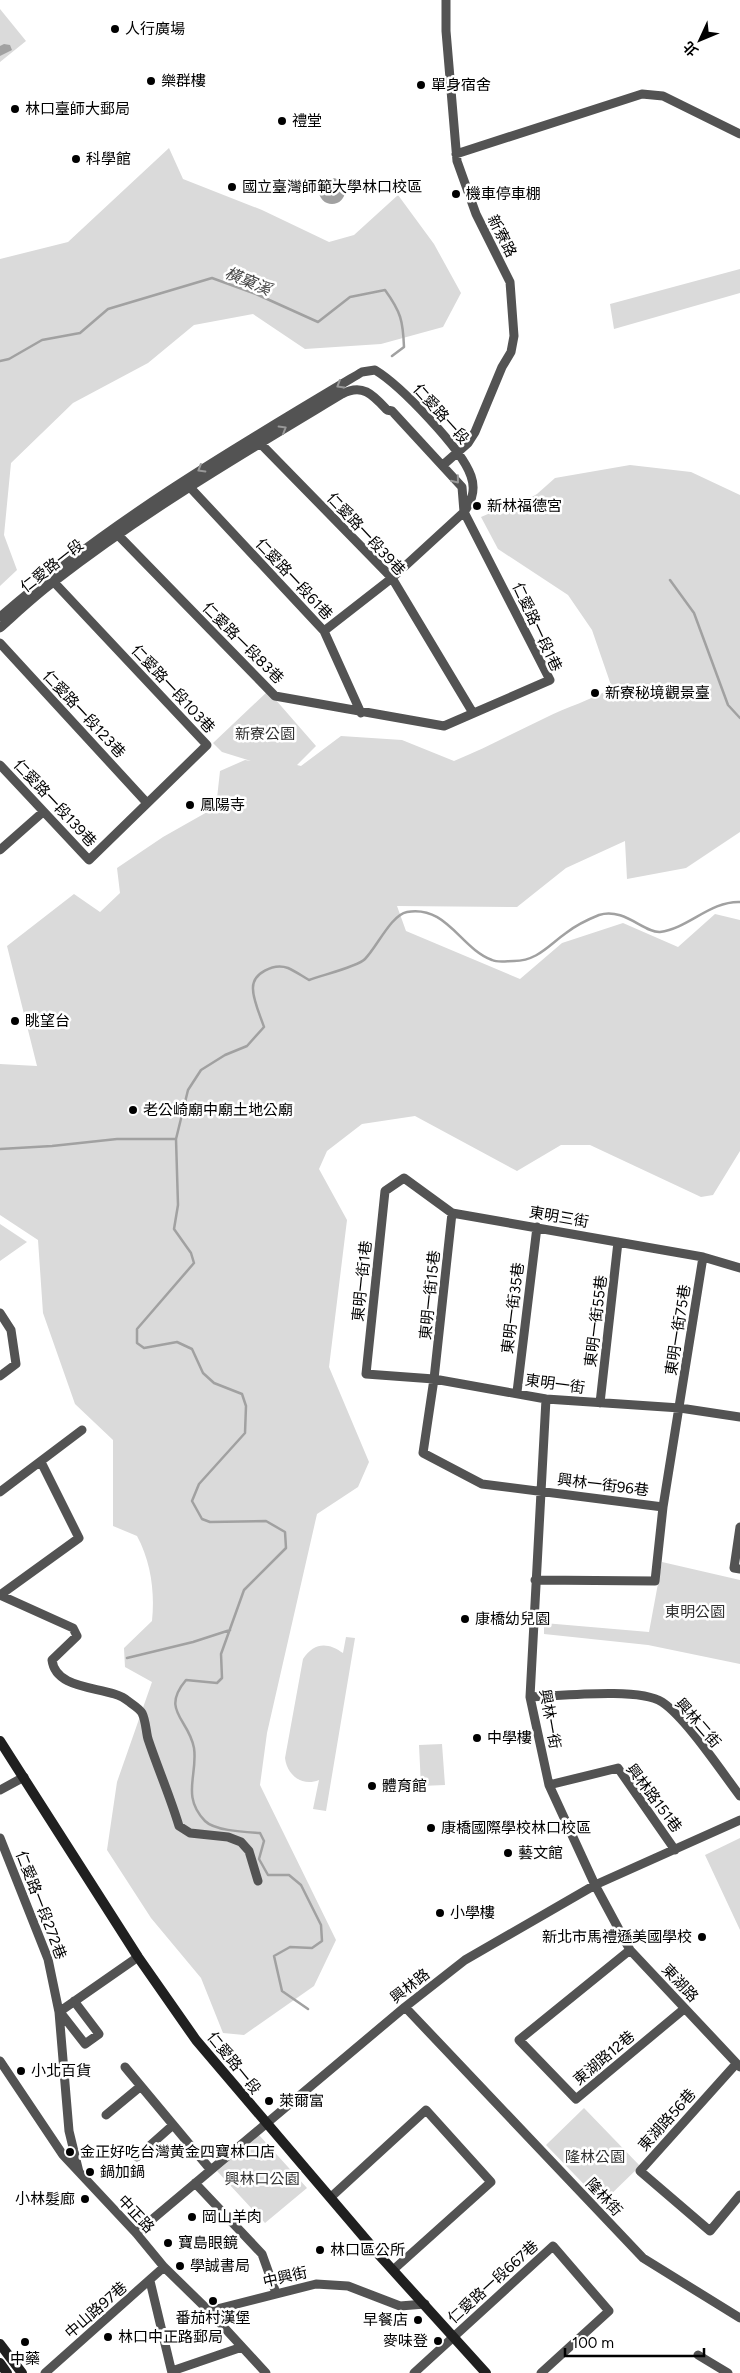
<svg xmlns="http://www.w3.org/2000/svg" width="740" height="2373" viewBox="0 0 740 2373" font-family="Figtree,'Noto Sans TC',sans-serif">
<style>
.green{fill:#dadada}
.water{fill:#a1a1a1}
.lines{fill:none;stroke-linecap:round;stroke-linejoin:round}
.stream{stroke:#a1a1a1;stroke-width:2.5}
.minor{stroke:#535353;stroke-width:9}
.secondary{stroke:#202020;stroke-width:10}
.oneway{stroke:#989898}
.poi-dot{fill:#000;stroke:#fff;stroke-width:2}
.labels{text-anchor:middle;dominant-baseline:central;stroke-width:5;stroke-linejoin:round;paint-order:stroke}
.poi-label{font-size:15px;fill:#000;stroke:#fff;text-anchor:start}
.street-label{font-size:15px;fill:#000;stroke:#fff}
.park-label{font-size:15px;fill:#313131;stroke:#fff}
.water-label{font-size:16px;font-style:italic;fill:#424242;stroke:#fff}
</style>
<rect width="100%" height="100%" fill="#fff"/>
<path class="green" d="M0 9 26 41 0 62Z
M169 148 183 179 262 210 329 242 354 235 398 195 434 244 461 293 443 327 381 344 305 349 253 314 194 325 148 363 73 403 11 463 4 535 17 570 0 586V259L68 242Z
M740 269V293L614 329 610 304Z
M630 465 691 472 740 495V832L686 868 627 879 625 841 566 868 517 907 397 906 406 931 520 979 562 943 623 923 678 947 715 914 740 920V1151L713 1195 701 1197 590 1145H561L517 1171 415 1116 362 1124 327 1151 319 1169 347 1220 329 1367 369 1462 358 1487 317 1514 267 1733 260 1785 336 1940 314 1986 244 2035 223 2033 201 1978 151 1918 107 1850 117 1782 152 1682 125 1667 124 1648 152 1621C155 1592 151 1562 137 1536L113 1526V1440L75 1404 43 1313 38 1240 0 1215V1064L37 1066 7 946 74 894 100 912 120 893 117 868 163 837 216 807 220 771 245 760 251 761 222 752 213 743 268 691 316 746 297 765 301 766 341 736 402 740 454 761C486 748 515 732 545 718 567 707 591 700 612 688L592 630 568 595 498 549 481 517 495 511 500 515 537 494 555 478Z
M0 1224 27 1242 0 1261Z
M662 1562 740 1580V1664L648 1645 544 1634V1623L649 1632Z
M346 1637 355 1638 326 1811 313 1809 319 1780C302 1787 287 1775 285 1758L303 1659C314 1642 328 1642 343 1653Z
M442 1744 445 1785 421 1786 419 1745Z
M740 1838V1930L705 1855Z
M584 2108 640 2166 602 2203 546 2145Z
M259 2135 307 2188 265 2223 217 2171Z"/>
<path class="water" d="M4 44 10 45 12 50 0 56V46Z
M319 191a13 13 0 1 1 26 0a13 13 0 1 1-26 0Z"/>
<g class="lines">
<path class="stream" d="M0 361 9 359 42 340 80 333 108 309 212 278 256 294 318 322 350 297 385 290C401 312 403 321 404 347L392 356
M670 580 694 613 728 705 740 718
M0 1149 52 1146 117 1139H176
M127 1658 193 1642 230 1630
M308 2009 282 1991 274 1956 290 1947 312 1948 322 1941 321 1925 301 1885 289 1875H268L259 1859 264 1841 260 1833C246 1832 215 1831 205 1821 181 1796 198 1775 194 1748 189 1719 160 1711 186 1680L217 1683 222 1678 221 1654 244 1590 286 1548 285 1532 266 1521 210 1522 202 1519 192 1501 199 1484 245 1433 246 1406 242 1394 214 1383 203 1373 192 1349 177 1342 144 1348 137 1343V1329L194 1263 191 1253 174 1229 178 1205 176 1139 188 1090 201 1070 225 1055 247 1046 264 1027C260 1015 253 1000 253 989 252 973 274 963 288 968 295 971 302 976 309 980 322 975 357 967 365 959 377 947 391 915 407 912 447 905 460 948 492 960 498 963 507 961 514 961 537 961 549 945 566 933 575 926 589 919 599 915 624 907 644 933 660 932 689 928 710 901 740 902"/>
<path class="minor" d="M456 154 642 94 663 96 740 134
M256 439 392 578 473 713
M443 465 468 443 475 432 502 367 511 352 514 336 510 282 476 214 457 161 446 31V0
M185 482 324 631 361 713
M0 617C110 521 236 447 362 372L375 370C400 385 462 449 471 476 476 490 472 501 464 512L392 578 324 631
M0 628C18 612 36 595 55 581 145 511 244 453 342 394 363 383 373 395 387 410L392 411 462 487 464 512 550 680 444 726 275 696 118 535 113 529
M0 643 147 803
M0 765 89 860 207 745 51 579
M0 850 43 812
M452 1213 434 1379 423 1453 482 1484 663 1507
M740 1268 703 1257 452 1213 404 1178 385 1191 366 1374 434 1379 546 1399 680 1408 740 1417
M0 1313 11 1330 16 1364 0 1376
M517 1392 537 1227
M546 1399 530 1697 549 1785 595 1885 630 1950 740 2067
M600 1403 618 1242
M0 1492 82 1430
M740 1527 734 1568 740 1569
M535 1580 655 1581 663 1507 703 1257
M0 1595 73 1628 77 1636 52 1660C56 1693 110 1685 128 1701 132 1704 140 1709 142 1713 146 1721 146 1732 148 1739 158 1769 170 1796 179 1826L190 1833 228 1837 241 1842 249 1851 258 1881
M0 1595 79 1538 41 1462
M530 1697C560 1696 639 1687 662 1702 686 1718 721 1771 740 1796
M549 1785 618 1768 675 1850
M0 1790 24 1777
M0 1838 48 1959 59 2012 69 2131 79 2172
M630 1950 519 2040 576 2099 684 2009
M405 2007 643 2258 740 2318
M59 2012 138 1957
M60 2012 85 2044 99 2034 74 2001
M0 2061 63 2155 136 2233 164 2267 209 2311 266 2373
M736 2064 640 2171 710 2231 740 2195
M125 2067 210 2169
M106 2115 141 2086
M137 2157 173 2125
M195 2183 262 2254 276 2293
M331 2197 426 2110 491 2182 393 2270
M136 2233 405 2007 465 1960 595 1885 740 1820
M150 2281 172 2373
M209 2311 316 2284 348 2286 400 2306 425 2304
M698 2355 728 2373
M172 2371 242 2347
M45 2373 164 2267
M414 2373 553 2246 609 2311 541 2373"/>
<path class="secondary" d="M0 1741 138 1957 196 2040 380 2256 486 2373
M0 2344 22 2373
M0 2363 7 2373"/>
</g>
<defs><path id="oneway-chevron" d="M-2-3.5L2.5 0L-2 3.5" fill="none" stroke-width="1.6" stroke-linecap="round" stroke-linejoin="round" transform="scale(1.25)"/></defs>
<g class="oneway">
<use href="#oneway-chevron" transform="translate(340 385) rotate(149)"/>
<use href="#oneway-chevron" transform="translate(283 429) rotate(-31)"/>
<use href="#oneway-chevron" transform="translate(201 469) rotate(149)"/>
<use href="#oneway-chevron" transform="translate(456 480) rotate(51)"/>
</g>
<g class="poi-dot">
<circle cx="115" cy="29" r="5"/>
<circle cx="151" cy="81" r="5"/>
<circle cx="421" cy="85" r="5"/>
<circle cx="15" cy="109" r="5"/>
<circle cx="282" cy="121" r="5"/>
<circle cx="76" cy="159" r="5"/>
<circle cx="232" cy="187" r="5"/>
<circle cx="456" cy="194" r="5"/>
<circle cx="477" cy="506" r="5"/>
<circle cx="595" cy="693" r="5"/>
<circle cx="190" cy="805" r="5"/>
<circle cx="15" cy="1021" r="5"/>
<circle cx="133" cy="1110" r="5"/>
<circle cx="465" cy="1619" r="5"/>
<circle cx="477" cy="1738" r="5"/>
<circle cx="372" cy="1786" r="5"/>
<circle cx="431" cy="1828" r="5"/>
<circle cx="508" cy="1853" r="5"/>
<circle cx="440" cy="1913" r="5"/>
<circle cx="702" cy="1937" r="5"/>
<circle cx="21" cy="2071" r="5"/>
<circle cx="269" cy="2101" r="5"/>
<circle cx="70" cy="2152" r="5"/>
<circle cx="90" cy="2172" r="5"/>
<circle cx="85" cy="2199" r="5"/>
<circle cx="192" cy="2217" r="5"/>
<circle cx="168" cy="2243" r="5"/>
<circle cx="320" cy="2250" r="5"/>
<circle cx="180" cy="2266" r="5"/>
<circle cx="213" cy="2301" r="5"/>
<circle cx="418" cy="2320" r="5"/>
<circle cx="108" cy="2337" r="5"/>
<circle cx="438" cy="2341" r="5"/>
<circle cx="25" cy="2342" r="5"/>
</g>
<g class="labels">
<g class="poi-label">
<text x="125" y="29">人行廣場</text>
<text x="161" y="81">樂群樓</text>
<text x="431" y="85">單身宿舍</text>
<text x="25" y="109">林口臺師大郵局</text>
<text x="292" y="121">禮堂</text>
<text x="86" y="159">科學館</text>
<text x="242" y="187">國立臺灣師範大學林口校區</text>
<text x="466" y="194">機車停車棚</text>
<text x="487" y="506">新林福德宮</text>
<text x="605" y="693">新寮秘境觀景臺</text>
<text x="200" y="805">鳳陽寺</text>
<text x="25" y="1021">眺望台</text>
<text x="143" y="1110">老公崎廟中廟土地公廟</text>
<text x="475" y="1619">康橋幼兒園</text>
<text x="487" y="1738">中學樓</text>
<text x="382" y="1786">體育館</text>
<text x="441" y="1828">康橋國際學校林口校區</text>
<text x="518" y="1853">藝文館</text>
<text x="450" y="1913">小學樓</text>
<text x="692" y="1937" text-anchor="end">新北市馬禮遜美國學校</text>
<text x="31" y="2071">小北百貨</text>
<text x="279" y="2101">萊爾富</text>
<text x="80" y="2152">金正好吃台灣黄金四寶林口店</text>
<text x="100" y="2172">鍋加鍋</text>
<text x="75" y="2199" text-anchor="end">小林髮廊</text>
<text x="202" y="2217">岡山羊肉</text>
<text x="178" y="2243">寶島眼鏡</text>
<text x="330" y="2250">林口區公所</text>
<text x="190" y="2266">學誠書局</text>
<text x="213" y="2318" text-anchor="middle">番茄村漢堡</text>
<text x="408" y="2320" text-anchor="end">早餐店</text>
<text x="118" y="2337">林口中正路郵局</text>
<text x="428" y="2341" text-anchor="end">麥味登</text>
<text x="25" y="2359" text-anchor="middle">中藥</text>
</g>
<g class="street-label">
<text transform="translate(502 236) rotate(63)">新寮路</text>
<text transform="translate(441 414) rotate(48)">仁愛路一段</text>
<text transform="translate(366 534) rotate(47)">仁愛路一段39巷</text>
<text transform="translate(52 566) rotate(-38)">仁愛路一段</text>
<text transform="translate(294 579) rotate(47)">仁愛路一段61巷</text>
<text transform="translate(537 627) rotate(65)">仁愛路一段1巷</text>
<text transform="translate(243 643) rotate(45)">仁愛路一段83巷</text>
<text transform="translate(173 689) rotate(47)">仁愛路一段103巷</text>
<text transform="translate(84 714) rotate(47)">仁愛路一段123巷</text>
<text transform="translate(55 803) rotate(47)">仁愛路一段139巷</text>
<text transform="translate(559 1217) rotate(10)">東明三街</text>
<text transform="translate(362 1281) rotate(-84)">東明一街1巷</text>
<text transform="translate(430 1295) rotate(-84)">東明一街15巷</text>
<text transform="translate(513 1308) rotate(-83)">東明一街35巷</text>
<text transform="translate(596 1321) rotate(-83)">東明一街55巷</text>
<text transform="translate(678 1330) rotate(-81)">東明一街75巷</text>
<text transform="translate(555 1384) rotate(8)">東明一街</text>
<text transform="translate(603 1485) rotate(7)">興林一街96巷</text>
<text transform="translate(550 1719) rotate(80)">興林一街</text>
<text transform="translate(698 1723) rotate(49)">興林二街</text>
<text transform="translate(654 1798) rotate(53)">興林路151巷</text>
<text transform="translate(41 1905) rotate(69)">仁愛路一段272巷</text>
<text transform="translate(680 1983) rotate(47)">東湖路</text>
<text transform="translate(410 1986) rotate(-38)">興林路</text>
<text transform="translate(604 2058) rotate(-40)">東湖路12巷</text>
<text transform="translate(234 2063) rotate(51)">仁愛路一段</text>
<text transform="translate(667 2120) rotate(-48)">東湖路56巷</text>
<text transform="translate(604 2197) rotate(47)">隆林街</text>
<text transform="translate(136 2214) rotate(47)">中正路</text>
<text transform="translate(285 2277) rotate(-13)">中興街</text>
<text transform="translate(493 2282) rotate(-42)">仁愛路一段667巷</text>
<text transform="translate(96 2310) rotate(-41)">中山路97巷</text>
</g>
<g class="park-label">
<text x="265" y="734">新寮公園</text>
<text x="695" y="1612">東明公園</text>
<text x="595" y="2157">隆林公園</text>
<text x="262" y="2179">興林口公園</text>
</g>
<g class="water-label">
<text transform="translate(248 281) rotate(23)">橫窠溪</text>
</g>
</g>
<g transform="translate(700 40) rotate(226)" stroke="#ffffff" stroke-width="4" paint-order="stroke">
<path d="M0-4L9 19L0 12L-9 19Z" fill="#000000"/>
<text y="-8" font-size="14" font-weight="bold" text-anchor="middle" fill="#000000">北</text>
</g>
<path d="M565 2348v8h139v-8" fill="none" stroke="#000000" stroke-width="2.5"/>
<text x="572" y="2348" font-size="15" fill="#000000" stroke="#ffffff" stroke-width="4" paint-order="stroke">100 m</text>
</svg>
